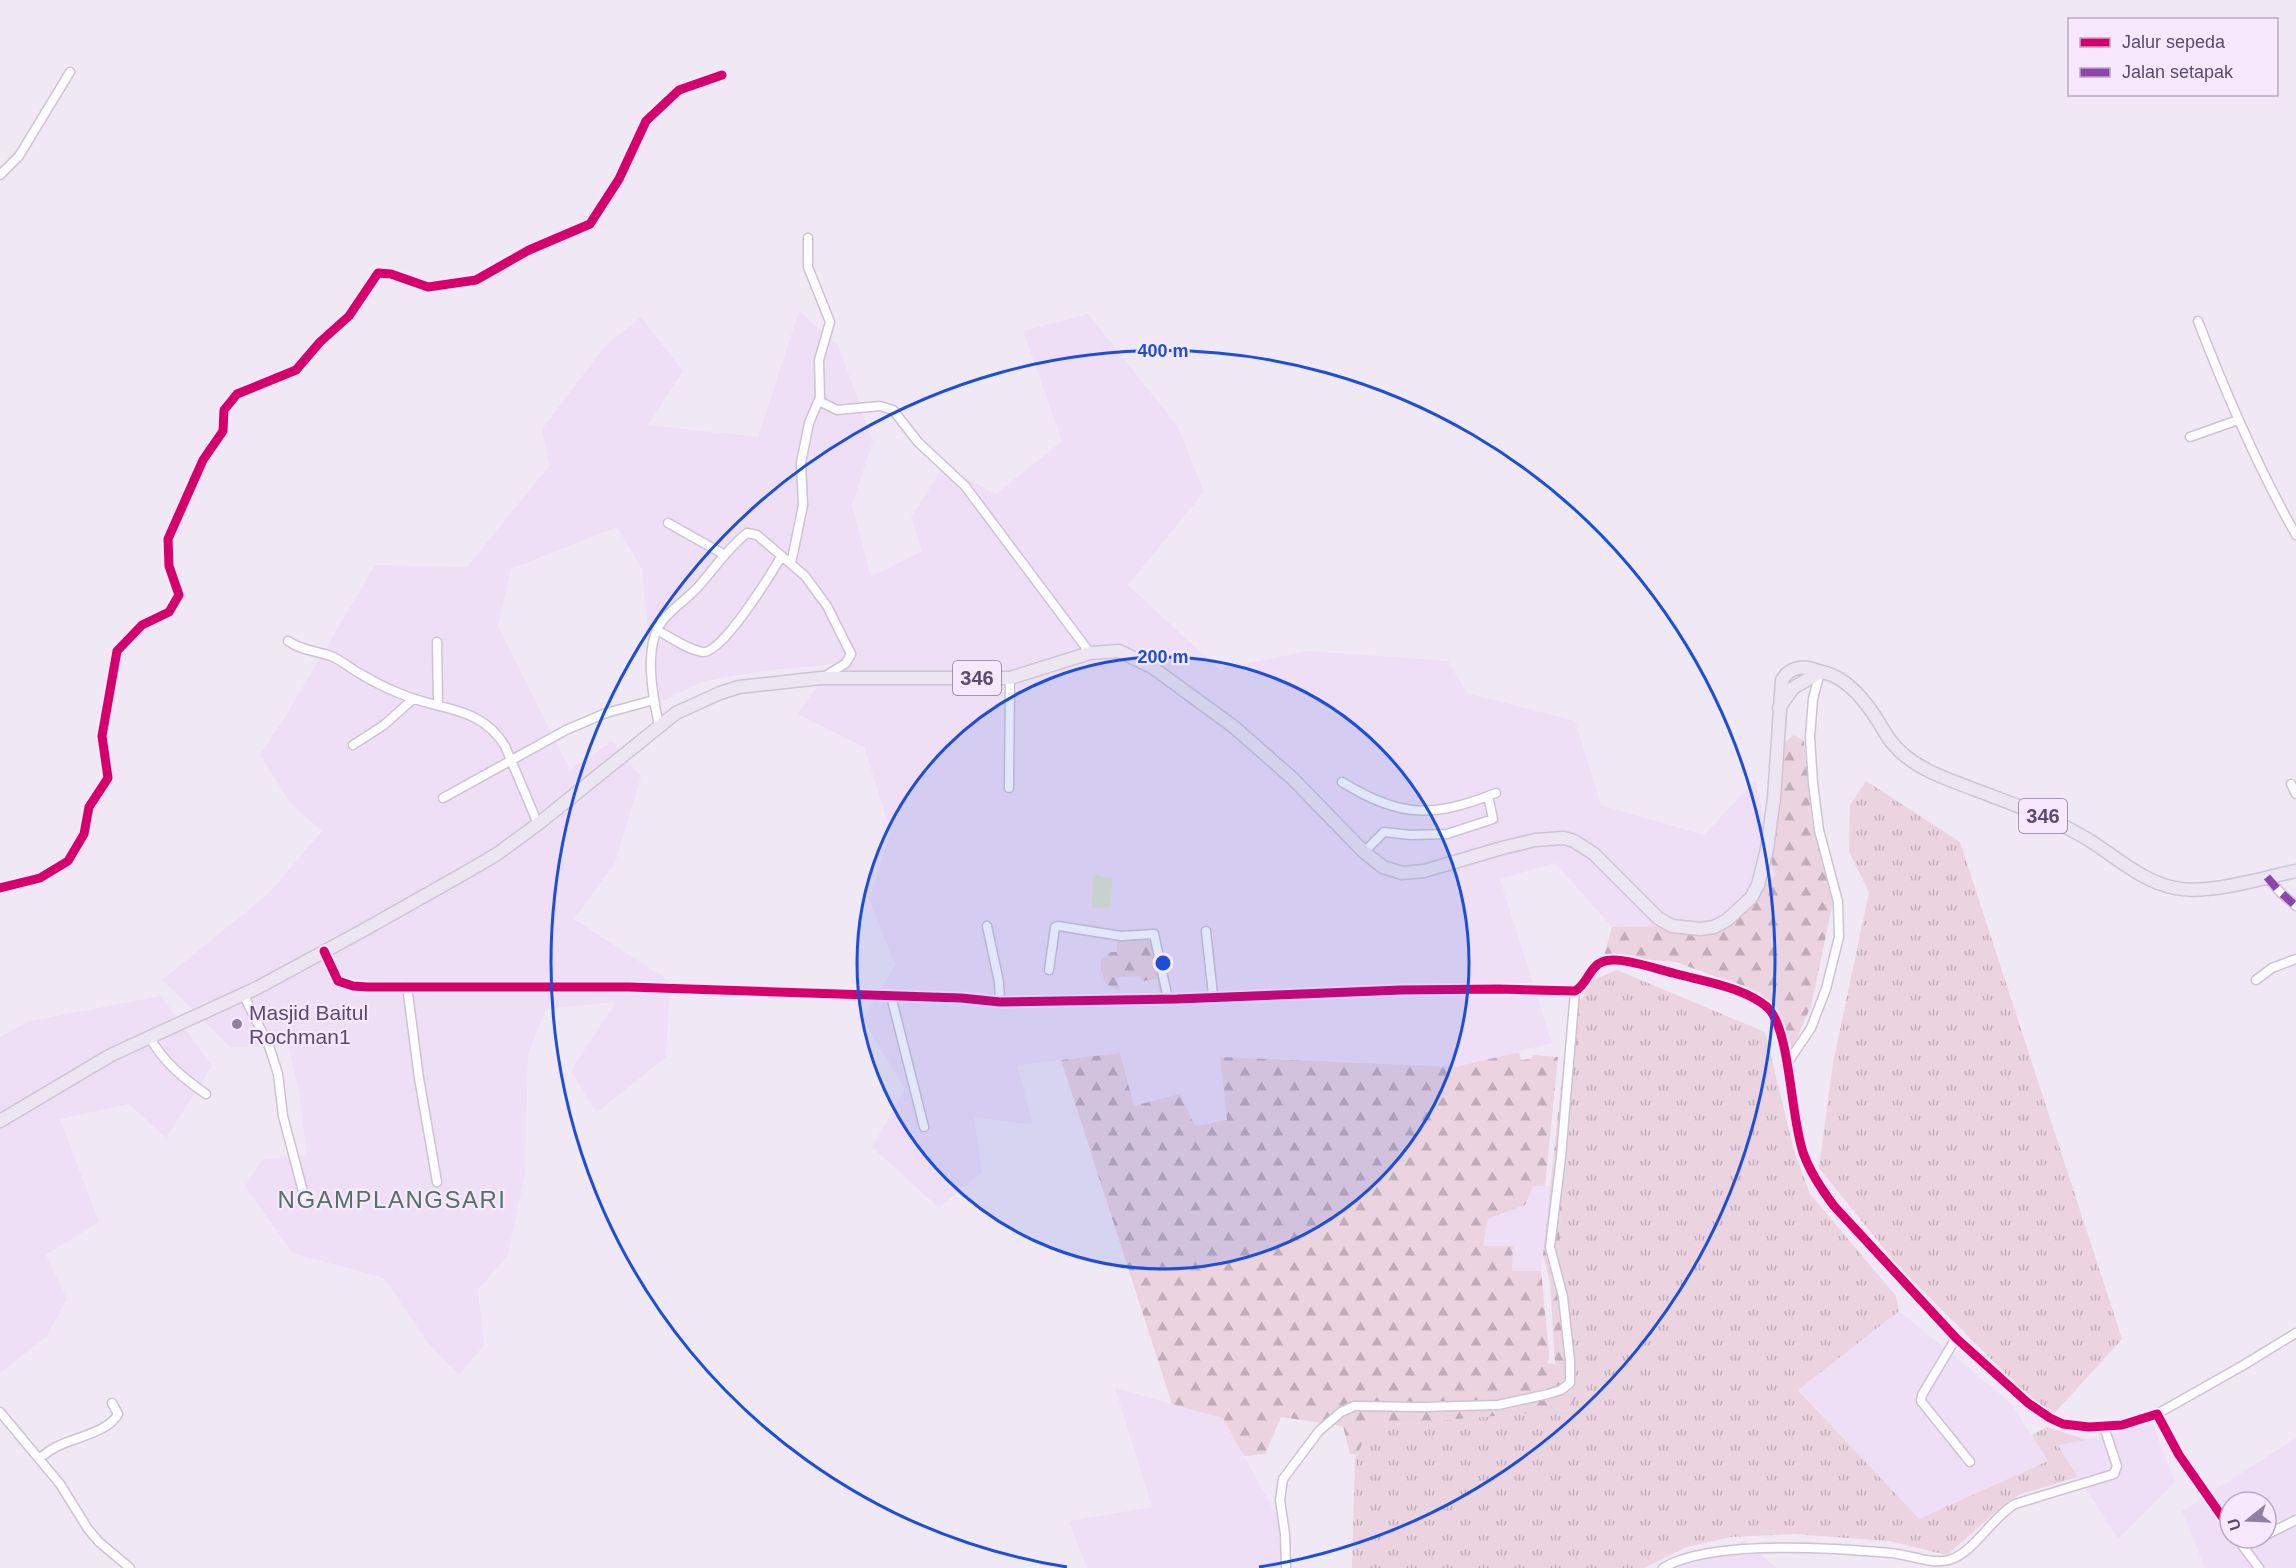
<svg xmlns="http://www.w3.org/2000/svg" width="2296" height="1568" viewBox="0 0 2296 1568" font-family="Arial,sans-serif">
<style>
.residential{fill:#eedff6;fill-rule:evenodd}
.grass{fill:url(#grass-tufts)}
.forest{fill:url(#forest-firs)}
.water{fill:#e0e4cb}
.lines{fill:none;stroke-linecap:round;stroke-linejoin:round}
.minor-casing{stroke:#ccc4d2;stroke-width:11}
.primary-casing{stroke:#cdc5d3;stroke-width:15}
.minor{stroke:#fdfcfe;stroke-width:8}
.primary{stroke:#ede5f1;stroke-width:12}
.quiet{stroke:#8e44ad;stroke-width:8;stroke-dasharray:15 8;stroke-linecap:butt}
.cycleway-casing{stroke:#f7e8fe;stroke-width:13}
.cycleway{stroke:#d6006c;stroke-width:9}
.ring{fill:none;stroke:#1d4ed8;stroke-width:3}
.poi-dot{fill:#90829f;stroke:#f7e8fe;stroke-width:2}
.labels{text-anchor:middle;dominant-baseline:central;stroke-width:4.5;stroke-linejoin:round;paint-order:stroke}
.shield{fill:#f7e8fe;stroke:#8a7a9b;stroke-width:1.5}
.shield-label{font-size:20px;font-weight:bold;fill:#5b4b70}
.poi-label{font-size:21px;fill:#5b4b70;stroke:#f7e8fe;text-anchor:start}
.quarter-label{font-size:24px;letter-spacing:1.5px;fill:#52726a;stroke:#f7e8fe}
.centre{fill:#1d4ed8;stroke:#f7e8fe;stroke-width:3}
.ring-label{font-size:18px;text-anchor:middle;font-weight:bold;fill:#1d4ed8;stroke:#f7e8fe;stroke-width:4.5;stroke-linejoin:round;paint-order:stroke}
</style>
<defs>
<pattern id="grass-tufts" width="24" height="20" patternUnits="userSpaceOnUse" patternTransform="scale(1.5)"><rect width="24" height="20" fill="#ebd3e0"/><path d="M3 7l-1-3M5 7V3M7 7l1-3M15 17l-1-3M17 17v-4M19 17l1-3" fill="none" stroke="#c1adba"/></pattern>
<pattern id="forest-firs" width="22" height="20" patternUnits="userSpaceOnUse" patternTransform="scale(1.5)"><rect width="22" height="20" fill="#ebd3e0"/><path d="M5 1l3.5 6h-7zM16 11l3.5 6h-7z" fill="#c1adba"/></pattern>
</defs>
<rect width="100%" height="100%" fill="#f1e8f5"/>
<path class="residential" d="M799 311 838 345 873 441 852 505 871 577 922 551 911 517 944 466 996 494 1062 441 1023 331 1088 314 1178 427 1204 492 1128 585 1219 669 1309 651 1448 661 1467 693 1575 721 1601 805 1704 835 1756 779 1775 875 1720 928 1612 927 1555 863 1500 879 1552 1043 1456 1067 1318 1064 1220 1058 1227 1120 1195 1126 1134 1106 1119 1053 1017 1065 1033 1125 974 1117 982 1172 939 1208 872 1147 905 1089 863 1020 895 965 869 899 891 832 864 747 797 714 834 664 763 671 705 681 655 704 642 569 617 527 511 569 498 626 570 770 612 741 641 777 615 863 574 919 670 981 666 1057 596 1113 571 1070 616 1002 546 1009 528 1055 525 1173 508 1255 478 1290 484 1345 459 1375 428 1343 384 1278 292 1253 245 1186 262 1160 307 1155 299 1092 288 1046 230 1047 162 980 268 894 322 831 290 803 260 755 285 717 375 565 467 567 549 466 542 429 605 346 641 317 683 371 648 425 758 437Z
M161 996 212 1066 166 1138 129 1104 60 1119 99 1222 46 1255 67 1299 47 1336 0 1373V1037L30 1021Z
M1532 1186H1550L1541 1271 1512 1272 1513 1246H1483L1487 1219 1525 1205Z
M1899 1311 2010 1402 2048 1461 1919 1520 1798 1389Z
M1115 1388 1223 1418 1292 1543 1285 1568H1087L1069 1521 1152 1507Z
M2142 1421 2153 1425 2175 1482 2118 1539 2058 1445 2120 1433Z
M2296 1438V1568H2205L2182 1511ZM2230 1502H2266V1538H2230Z
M1745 1541 1777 1568H1659Z"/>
<path class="grass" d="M1866 781 1960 842 2122 1339 2050 1418 1899 1267 1819 1168 1833 1063 1869 892 1849 852 1850 805Z
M1617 970 1765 1032 1794 1151 1810 1194 1896 1296 1899 1311 1798 1390 1919 1519 2048 1461 2032 1435 2047 1427 2087 1440 2058 1445 2078 1477 2021 1494 2007 1502 1947 1555 1889 1541 1794 1534 1731 1537 1686 1547 1644 1568H1352L1355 1459 1370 1426 1568 1410 1576 1398 1558 1249 1578 1033 1582 999 1591 981Z"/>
<path class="forest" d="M1794 735 1804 741 1812 824 1833 902 1811 1006 1792 1048 1777 1011 1760 993 1676 962 1604 956 1612 927 1721 925 1775 875 1767 847 1781 745Z
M1151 936 1165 997 1160 996 1157 979 1142 981 1141 976 1116 977 1120 991 1106 984 1102 974 1100 961 1111 952H1117V938Z
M1582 999 1558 1249 1576 1398 1568 1410 1370 1426 1357 1455 1350 1454 1343 1426 1281 1417 1265 1454 1244 1456 1223 1418 1172 1404 1061 1060 1120 1053 1134 1106 1180 1094 1195 1126 1227 1120 1220 1057 1455 1067 1519 1052 1521 1060 1531 1059 1533 1055 1558 1057 1545 1186H1533L1525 1205 1488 1219 1483 1246H1513L1512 1271H1541L1549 1354V1360L1546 1363 1555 1364 1550 1282 1543 1255 1570 1002Z"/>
<path class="water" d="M1093 875 1112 878 1111 907 1092 908Z"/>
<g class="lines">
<g class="minor-casing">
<path id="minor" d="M0 175 19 156 70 72
M2198 321C2226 394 2257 466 2296 535
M819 401 837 410 880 406 893 410 918 442 965 486 1090 653
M2190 437 2238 420
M668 523 725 555
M791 564 803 505 801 463 809 423 820 397 819 360 830 322 808 267V238
M657 630C670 637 688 650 703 652 722 654 771 574 781 557
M288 641C300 650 317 651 331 656 341 660 350 668 359 673 372 681 386 688 401 694 440 711 480 705 505 746L538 824
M437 642 438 705
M659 726C653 697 642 643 664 619 674 607 687 599 698 587 713 570 728 548 747 533L757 535 805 576 827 606 851 654 846 663 824 677
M353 745 384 725 413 699
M1342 782C1400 818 1433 818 1496 793
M2291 784 2296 794
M1009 788 1010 678
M443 798 566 730 606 713 654 700
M1364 852 1384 832 1411 835 1447 834 1493 819 1488 796
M2267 877 2280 892 2296 906
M0 888 40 878 68 861 84 834 89 807 108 778 102 736 117 651 142 625 169 612 179 595 169 566 168 539 203 460 223 431 224 410 237 394 296 370 320 342 349 316 378 273 391 274 428 287 476 280 529 250 590 224 619 179 646 121 679 90 722 75
M987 926 999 982 1000 1002
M1206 931 1213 995 1215 998
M324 951 338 981 353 986 367 987H629L961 998 1000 1002 1177 999 1401 990 1499 989 1575 991C1587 985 1589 967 1602 962 1618 955 1656 969 1673 973 1702 981 1744 987 1767 1007 1791 1029 1790 1119 1804 1155 1811 1174 1822 1190 1834 1206L1956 1338 2028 1403 2050 1418 2063 1424 2089 1427 2122 1425 2157 1414 2179 1455 2230 1528
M1049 970 1055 927 1058 926 1121 936 1154 934 1168 999
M2256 980 2272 968 2296 959
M407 986 419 1078 437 1182
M243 994 269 1046 278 1074 283 1116 306 1203
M891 996 924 1127
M149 1036C163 1062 183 1078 206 1094
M1786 1065 1811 1028 1826 989 1839 937 1838 902 1819 830 1813 783 1810 737 1813 699 1820 672
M1956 1338 1922 1395 1921 1401 1970 1462
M0 1412 60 1484 88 1529 99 1542 130 1568
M2157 1414 2242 1366 2296 1333
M40 1458C45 1454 50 1450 56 1447 73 1438 109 1432 118 1414L112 1403
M2266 1535 2296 1520
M2237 1538 2259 1568
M2244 1547 2261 1538
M1286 1568 1285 1534 1280 1500 1283 1479 1319 1431 1341 1412 1354 1406 1422 1407 1498 1405 1548 1394 1561 1390 1570 1383V1361L1563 1297 1550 1247 1561 1157 1575 991
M1663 1568C1711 1539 1833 1548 1890 1553 1908 1554 1931 1565 1949 1560 1974 1553 1992 1517 2015 1504L2114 1474 2117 1466 2104 1427"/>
</g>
<g class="primary-casing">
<path id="primary" d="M1779 708 1793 688 1820 672
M0 1121 111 1055 257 988 362 931 470 870 497 854 538 824 676 713 720 693 739 687 821 678H1010L1090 653 1119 651 1152 667 1234 727 1292 778 1364 852 1383 867 1402 873 1424 871 1502 848 1535 840 1564 838 1574 841 1594 854 1658 918 1672 926 1700 929 1714 927 1727 920 1751 898 1758 885 1767 849 1774 798 1782 680C1788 669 1801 665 1813 669 1820 672 1828 673 1834 676 1853 685 1868 705 1878 721 1885 733 1892 745 1903 754 1924 772 1950 780 1976 790 2015 805 2056 819 2092 842 2118 859 2144 882 2175 888 2209 895 2262 878 2296 871"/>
</g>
<use href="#minor" class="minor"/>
<use href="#primary" class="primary"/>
<path class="quiet" d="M2267 877 2280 892 2296 906"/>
<g class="cycleway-casing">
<path id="cycleway" d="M0 888 40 878 68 861 84 834 89 807 108 778 102 736 117 651 142 625 169 612 179 595 169 566 168 539 203 460 223 431 224 410 237 394 296 370 320 342 349 316 378 273 391 274 428 287 476 280 529 250 590 224 619 179 646 121 679 90 722 75
M324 951 338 981 353 986 367 987H629L961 998 1000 1002 1177 999 1401 990 1499 989 1575 991C1587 985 1589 967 1602 962 1618 955 1656 969 1673 973 1702 981 1744 987 1767 1007 1791 1029 1790 1119 1804 1155 1811 1174 1822 1190 1834 1206L1956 1338 2028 1403 2050 1418 2063 1424 2089 1427 2122 1425 2157 1414 2179 1455 2230 1528"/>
</g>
<use href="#cycleway" class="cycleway"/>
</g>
<circle cx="1163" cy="963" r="306" fill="#1d4ed8" fill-opacity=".12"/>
<g class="ring">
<circle cx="1163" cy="963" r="306"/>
<path d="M1067 1567A612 612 0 1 1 1259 1567"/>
</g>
<circle class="poi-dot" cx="237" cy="1024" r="6"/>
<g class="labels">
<g class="shield">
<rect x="953" y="661" width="48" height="34" rx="4.5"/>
<rect x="2019" y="799" width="48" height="34" rx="4.5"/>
</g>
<g class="shield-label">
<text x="977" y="678">346</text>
<text x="2043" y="816">346</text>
</g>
<g class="poi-label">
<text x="249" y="1012">Masjid Baitul<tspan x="249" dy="24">Rochman1</tspan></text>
</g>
<g class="quarter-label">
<text x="392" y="1199">NGAMPLANGSARI</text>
</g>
</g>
<circle cx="1163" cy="963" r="9" class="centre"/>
<g class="ring-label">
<text x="1163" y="357">400 m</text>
<text x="1163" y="663">200 m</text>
</g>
<rect x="2068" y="18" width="210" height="78" fill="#f7e8fe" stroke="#b9a9c5" stroke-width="1.5"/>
<rect x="2080" y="38" width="30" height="9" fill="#d6006c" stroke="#b9a9c5" stroke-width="1.5"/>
<text x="2122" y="48" font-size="18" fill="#5b4b70">Jalur sepeda</text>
<rect x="2080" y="68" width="30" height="9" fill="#8e44ad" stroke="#b9a9c5" stroke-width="1.5"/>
<text x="2122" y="78" font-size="18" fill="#5b4b70">Jalan setapak</text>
<g transform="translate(2248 1520) rotate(252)"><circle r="28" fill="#f7e8fe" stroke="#b9a9c5" stroke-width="1.5"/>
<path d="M0-4.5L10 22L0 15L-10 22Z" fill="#90829f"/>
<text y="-9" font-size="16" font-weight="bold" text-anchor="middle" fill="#5b4b70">U</text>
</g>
</svg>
